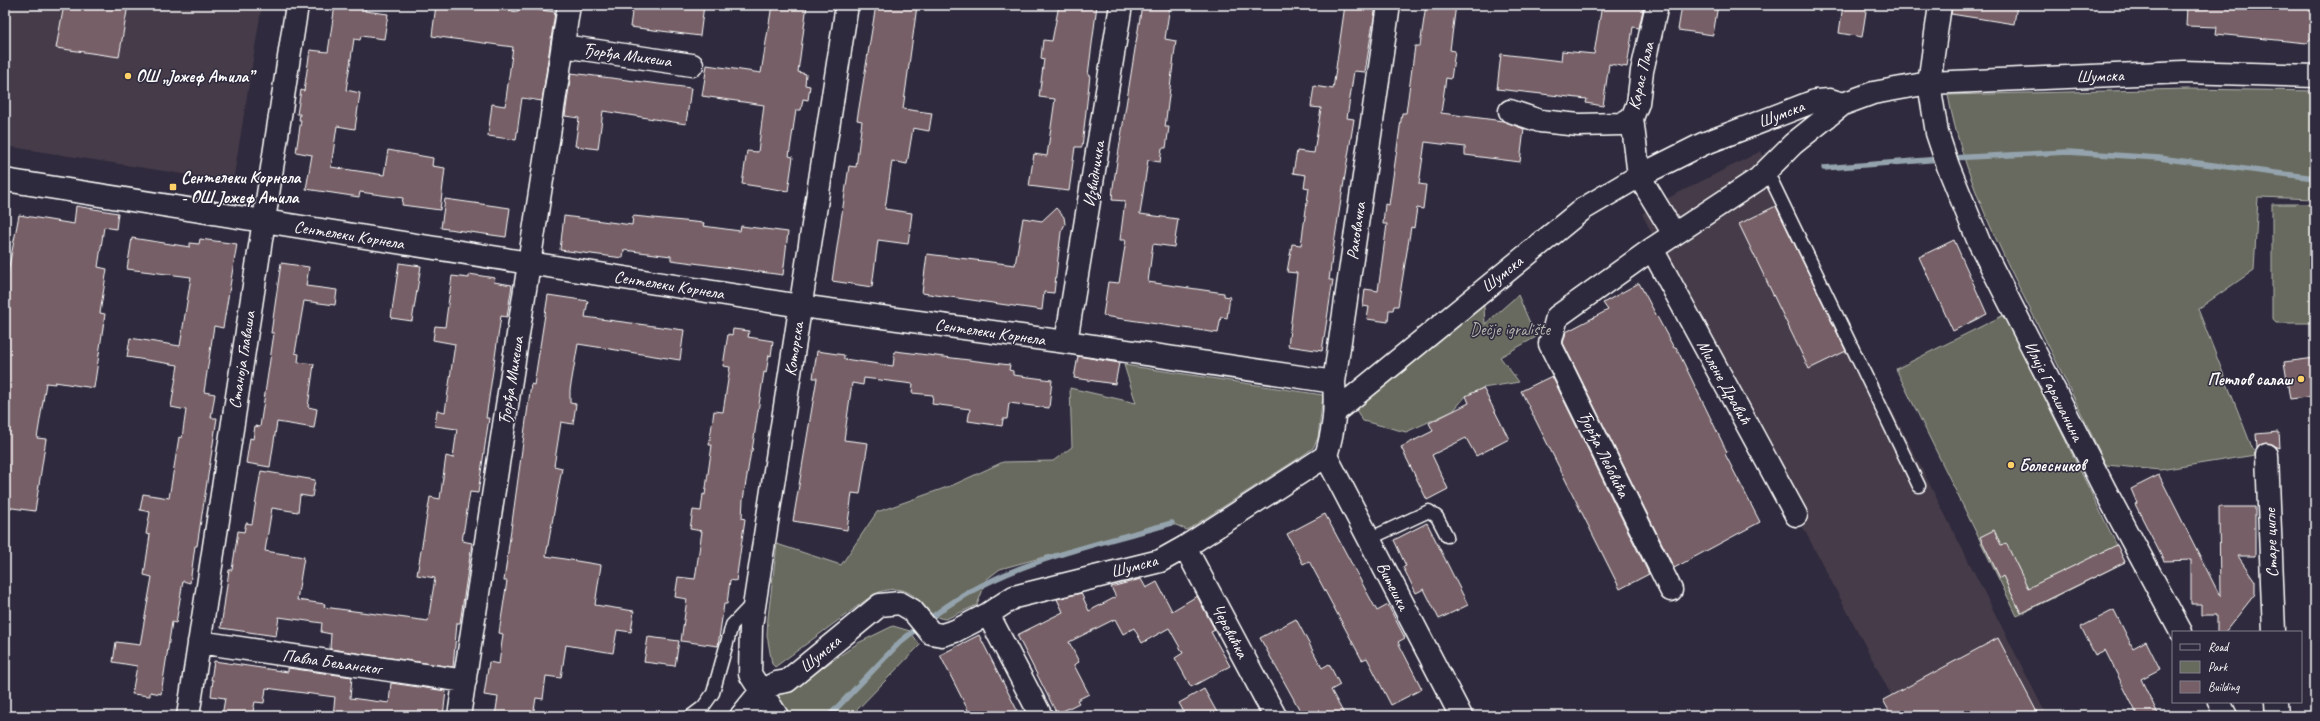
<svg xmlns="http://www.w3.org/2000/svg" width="2320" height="721" viewBox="0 0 2320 721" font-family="Caveat,sans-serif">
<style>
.built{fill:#443a49}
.green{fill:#676b5e;stroke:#b3b5ae}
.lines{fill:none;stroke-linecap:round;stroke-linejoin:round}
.stream{stroke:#94a3ad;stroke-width:5.5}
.building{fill:#765f66;stroke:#fff}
.lane-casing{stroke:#fff;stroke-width:15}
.street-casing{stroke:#fff;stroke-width:25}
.lane{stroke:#2f2a3d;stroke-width:12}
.street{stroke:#2f2a3d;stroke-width:22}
.poi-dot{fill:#ffd166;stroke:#2f2a3d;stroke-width:1.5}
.labels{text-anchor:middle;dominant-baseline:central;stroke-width:3;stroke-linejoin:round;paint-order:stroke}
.street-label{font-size:17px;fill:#fff;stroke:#2f2a3d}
.poi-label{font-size:17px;font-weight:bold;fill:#fff;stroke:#2f2a3d;text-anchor:start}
.park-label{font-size:17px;fill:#b3b5ae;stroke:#2f2a3d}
</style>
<rect width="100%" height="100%" fill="#2f2a3d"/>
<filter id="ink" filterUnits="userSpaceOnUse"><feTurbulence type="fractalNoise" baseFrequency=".025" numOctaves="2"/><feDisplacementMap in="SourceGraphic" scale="8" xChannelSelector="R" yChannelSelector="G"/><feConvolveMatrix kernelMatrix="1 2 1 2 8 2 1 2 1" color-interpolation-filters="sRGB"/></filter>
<g filter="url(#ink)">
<path class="built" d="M5 5H262L233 182 5 146Z
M1761 151 2047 716H1902L1732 392 1642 214 1666 199Z"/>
<path class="green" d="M2188 89 2315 91V199L2258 197 2254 270 2198 309 2255 455 2160 470 2106 465C2083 417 2061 370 2037 323 2000 249 1963 177 1948 95Z
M2272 204H2315V323H2276L2272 319Z
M1483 290 1485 324 1518 295 1536 337 1500 357 1519 382 1483 388 1466 396 1453 411 1406 432 1363 421 1350 400Z
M2004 315 2125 562 2017 616 1896 369Z
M1124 365 1323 395 1318 438 1313 448 1299 458 1187 530 1176 525H1160L1000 569 987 579 977 605 946 619C921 619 920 575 874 594L775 667 772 664 767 635 768 617 777 544 841 565 877 512 953 485 1003 462 1053 461 1072 447 1070 388 1136 403Z
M893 626 910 631 920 645 851 716H729L745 695 792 689 858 643Z"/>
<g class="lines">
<path class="stream" d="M1950 158 2068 152 2159 158 2315 178
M1824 168 1941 159
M927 621C996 564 1088 547 1172 523
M829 716 900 642 920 626"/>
</g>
<path class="building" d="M64 5H128L119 57 56 48Z
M335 5H365V11L388 14 384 39 361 36 360 40 354 39 346 90 360 93 355 129 337 126 331 167 384 175 388 150 433 158 432 166 445 168 440 210 402 205 403 198 360 192 359 197 306 189 312 155 296 152 301 120H299L300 114H297L301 90 304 91 310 50 328 52Z
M436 5H469L518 12V7L555 12 542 101 522 98 516 140 488 136 492 104 505 106 513 47 432 36Z
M633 5H704L700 36 630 27Z
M772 5H807L798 72 806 74 805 85 810 86 808 100 803 99 801 110H796L789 156 793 157 788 191 742 184 747 151 758 152 764 105 702 96 707 65 761 73Z
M876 5 917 6 903 109 932 113 929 131 913 128 907 164 892 161 885 209 912 213 908 244 878 240 872 287 832 281 849 166 856 167 862 121 857 120Z
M1059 5H1097L1088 75H1090L1082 147H1075L1069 191 1029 186 1034 154 1047 156 1055 99 1039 97 1044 59 1041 58 1043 40 1052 41Z
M1142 5H1170L1165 39 1176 41 1165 127H1169L1166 148H1162L1160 162 1148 160 1140 214 1178 219 1174 247 1153 244 1148 282 1224 293V296L1230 297 1227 318 1221 317 1218 333 1103 316 1108 282 1119 283 1126 240H1120L1125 201 1112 200 1113 187Z
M1345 5H1376L1365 72 1354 71 1347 118 1354 119 1333 250 1329 280H1333L1322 351 1288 346 1297 273 1287 272 1292 244 1301 245 1309 188 1304 187 1306 175 1293 173 1297 151 1314 153 1321 108 1311 107 1314 86 1333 89Z
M1426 5H1456L1450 50 1455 51 1451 79 1446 78 1441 113 1503 121 1524 129 1520 162 1465 155V147L1425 142 1419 184 1426 185 1423 209 1417 208 1414 228 1411 227 1398 306H1394L1393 310H1389L1388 322 1367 319 1369 307 1363 306 1365 289 1378 291 1387 224H1383L1385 204 1389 205 1402 113H1406L1415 46H1420Z
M1602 5H1644L1639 28 1633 27 1627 67 1609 64 1603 106 1586 103 1587 99 1497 89 1501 54 1561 61 1562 51 1594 54Z
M1682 5H1718L1713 35 1678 30Z
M1843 5H1867L1862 37 1839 33Z
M1952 5H2017L2014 24 1951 14Z
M2187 5H2315V36L2307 43 2216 34 2217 27 2186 26Z
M571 73 691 88 686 124 603 111 598 149 575 146 579 118 565 116Z
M445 199 510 208 506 237 441 228Z
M76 206 118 213 116 229 104 227 98 267 107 269 100 313 105 314 94 388 55 382V384L46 383 37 438 46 439 35 511 5 507V287L19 215 74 224Z
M1776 206 1846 351 1809 369 1739 224Z
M1056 208 1064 217 1065 224 1061 232 1054 293 1044 292 1042 310 922 293 927 254 1015 265 1023 218 1042 221Z
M564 216 632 225 633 216 704 223 703 226 740 231 741 226 788 232 783 275 671 260V256L624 250 623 258 560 250Z
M132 238 190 247V243L199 244 200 239 237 244 223 328 214 326 204 392 215 394 211 418H217L197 546H195L190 583 183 581 176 623 172 622 161 694 150 692V696L132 694 137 666 113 662 116 642 140 645 152 577 144 575 150 535 146 534 150 512 140 510 143 494 169 498 179 437 182 438 186 410 171 407 178 365 127 357 130 338 180 346 191 277 127 269Z
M1954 240 1987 314 1953 331 1919 257Z
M281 263 309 267 306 286 337 290 335 305 304 301 295 353 299 354 298 362 314 364 308 407 317 409 314 428 277 422 270 467 246 463 250 438 253 439 255 426 260 427 274 333H271Z
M399 263 421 266 412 321 391 318Z
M469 274 495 278 494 282 512 285 507 317 501 316 486 418H489L478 493 470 492 462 541 472 543 460 623H457L453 667 330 649 331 634 321 632 322 623 279 617 276 636 221 628 229 570H232L238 531 244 532 246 523 252 524 261 471 315 480 312 497 300 495 298 512 272 508 265 551 304 557 297 600 325 604 324 607 428 621 435 578 417 575 430 497 440 499 446 456 453 458 457 429 435 426 437 410 445 412 455 344 433 340 435 326 445 327 452 276 469 278Z
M1639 283 1674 348 1676 347 1727 452 1725 454 1760 522 1674 568 1563 343 1566 332 1608 310 1603 303Z
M548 295 588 301 585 317 684 330 680 360 578 344 570 390V403L576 404 573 424 561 422 554 466 562 468 546 556 601 565 595 605 634 611 631 632 617 630 613 653 566 645 561 678 546 676 543 699 536 698 533 716H495L498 697 484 695 489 662 499 664 503 634 499 633 507 581H504L531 384 534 385Z
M733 329 749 331 748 337 773 341 771 356 769 355 766 373 764 372 752 451H751L743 500 742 518 745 519 736 581 730 580 727 604H724L718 646 681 641 687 599 675 597 678 577 695 579 702 531 690 529 693 510 701 511 703 494 705 495 712 445H709L714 411 723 412 730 367 723 366 728 334 732 335Z
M817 351 844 355V359L893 366 895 351 1010 365 1009 370 1013 371V375L1052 380 1049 408 1009 403 1007 419H1003L1002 426 968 421 970 409 932 404 933 395 912 393 913 384 864 378 863 385 852 383 844 440 868 443 860 494 852 493 847 530 793 521 817 378H813Z
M1078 356 1119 363 1115 384 1074 378Z
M2315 358V396L2290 399 2284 362Z
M1552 376 1649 574 1620 589 1521 391Z
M1483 388 1509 439 1476 456 1466 438 1432 455 1448 489 1427 500 1401 447 1433 431 1429 423 1469 403 1466 396Z
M2279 432 2280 448 2267 443 2257 448 2256 434Z
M2159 475 2220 596 2219 507H2255V556H2238L2255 581V594L2225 632H2217V615H2201V604H2191V560L2164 561 2135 504 2137 503 2131 489Z
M1325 514 1377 611 1388 605 1405 638 1398 642 1422 689 1391 705 1367 658 1362 660 1309 561 1303 564 1287 534Z
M1427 523 1468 605 1439 619 1424 589 1416 593 1403 567 1406 566 1394 540Z
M1994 530 2001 545 2006 543 2028 588 2117 545 2125 562 2021 613 2003 576 2000 578 1980 537Z
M1141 579 1146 588 1157 582 1172 611 1197 596 1215 630 1211 632 1230 666 1191 687 1175 658 1183 653 1169 628 1142 643 1134 628 1123 634 1115 619 1069 642 1079 662 1074 665 1089 694 1077 700 1079 703 1057 714 1017 635 1063 612 1057 599 1081 593 1089 611 1116 597 1111 587Z
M2114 610 2133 648 2146 641 2160 669 2141 679 2159 716H2138L2105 650 2095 655 2081 627Z
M1296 619 1322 668 1329 664 1340 685 1331 690 1345 716H1303L1260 638Z
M979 635 1017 710 1006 716H971L940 655Z
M648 637 679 641 675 666 644 662Z
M1998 638 2039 716H1892L1883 700Z
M214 661 288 672V668L352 677 350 698 389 703 391 683 446 691 443 716H333L335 697 266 688 264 703 255 702 252 716H222L225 698 211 696 213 680H211Z
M1204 689 1219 716H1186L1179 703Z"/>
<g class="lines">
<g class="lane-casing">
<path id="lane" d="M1767 171 1919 486
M1369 539 1429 511 1437 517 1447 536
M691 716 703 707 713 693 732 625 754 602"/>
</g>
<g class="street-casing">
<path id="street" d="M1940 5 1929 83 1937 133 1948 166 1979 242 2105 490 2181 632
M563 46 692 65
M1510 111 1540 121 1579 125 1621 124 1632 118 1638 103 1642 71 1657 5
M1632 118 1639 176 1674 234
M5 180 801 306 1066 342 1334 382
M1652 249 1796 515
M1066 342 1121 5
M1336 411 1583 209 1639 176 1703 144 1815 101 1830 100 1843 104 1873 93 1929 83 2184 72 2315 76
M2267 455 2274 632
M1326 456C1334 429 1336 410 1334 382L1389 5
M1326 456 1461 716
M1185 547 1275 716
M1671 590 1550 344 1557 317 1652 249 1758 179 1793 144 1843 104
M988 614 1041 716
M199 642 465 681
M2219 702 2226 716
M2276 702 2277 716
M188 716 297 5
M459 716 569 5
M741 716 761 691 776 683 787 681 880 605 900 603 912 610 931 633 942 635 955 631 988 614 1014 597 1160 561 1185 547 1326 456
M777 716 750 674 751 626 847 5"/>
</g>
<use href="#lane" class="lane"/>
<use href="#street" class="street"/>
</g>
</g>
<g class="poi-dot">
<circle cx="128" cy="76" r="4"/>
<rect x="169" y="183" width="8" height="8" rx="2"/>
<circle cx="2301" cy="379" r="4"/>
<circle cx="2011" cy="465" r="4"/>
</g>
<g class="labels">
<g class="street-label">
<text transform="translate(627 55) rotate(8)">Ђорђа Микеша</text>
<text transform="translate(1641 76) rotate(-77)">Карас Пала</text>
<text transform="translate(2100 76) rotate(-2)">Шумска</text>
<text transform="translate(1781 114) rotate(-21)">Шумска</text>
<text transform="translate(1094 174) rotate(-81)">Извидничка</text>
<text transform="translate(1356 231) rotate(-82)">Раковачка</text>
<text transform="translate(349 235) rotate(9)">Сентелеки Корнела</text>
<text transform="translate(1502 274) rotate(-39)">Шумска</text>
<text transform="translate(669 285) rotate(9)">Сентелеки Корнела</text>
<text transform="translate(990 332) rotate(8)">Сентелеки Корнела</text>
<text transform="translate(794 349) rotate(-81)">Которска</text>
<text transform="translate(242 360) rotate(-81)">Станоја Главаша</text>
<text transform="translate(511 381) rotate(-81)">Ђорђа Микеша</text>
<text transform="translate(1724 382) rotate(61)">Милене Дравић</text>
<text transform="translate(2054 391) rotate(63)">Илије Гарашанина</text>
<text transform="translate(1604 454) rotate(64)">Ђорђа Лебовића</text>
<text transform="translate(2271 543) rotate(-92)">Старе цигле</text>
<text transform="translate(1134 566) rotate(-15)">Шумска</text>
<text transform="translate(1393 586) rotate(63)">Витешка</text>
<text transform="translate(1230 631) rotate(62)">Черевићка</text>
<text transform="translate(820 654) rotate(-40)">Шумска</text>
<text transform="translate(332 662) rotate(8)">Павла Бељанског</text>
</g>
<g class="poi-label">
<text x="136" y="76">ОШ „Јожеф Атила”</text>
<text x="181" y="177">Сентелеки Корнела<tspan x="181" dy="20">- ОШ Јожеф Атила</tspan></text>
<text x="2293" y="379" text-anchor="end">Петлов салаш</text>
<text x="2019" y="465">Болесников</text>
</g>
<g class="park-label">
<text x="1510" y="329">Dečje igralište</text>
</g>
</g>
<rect width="2320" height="721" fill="none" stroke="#2f2a3d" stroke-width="20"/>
<rect x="10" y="10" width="2300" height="701" fill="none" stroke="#fff" stroke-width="1.5" filter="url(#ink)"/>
<rect x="2172" y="631" width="130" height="72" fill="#2f2a3d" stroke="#827f8b"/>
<rect x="2180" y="644" width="20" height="6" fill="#2f2a3d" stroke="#827f8b"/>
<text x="2208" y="651" font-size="12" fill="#ffffff">Road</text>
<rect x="2180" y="661" width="20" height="12" fill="#676b5e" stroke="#827f8b"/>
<text x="2208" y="671" font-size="12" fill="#ffffff">Park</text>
<rect x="2180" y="681" width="20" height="12" fill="#765f66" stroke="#827f8b"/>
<text x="2208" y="691" font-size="12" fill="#ffffff">Building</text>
</svg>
